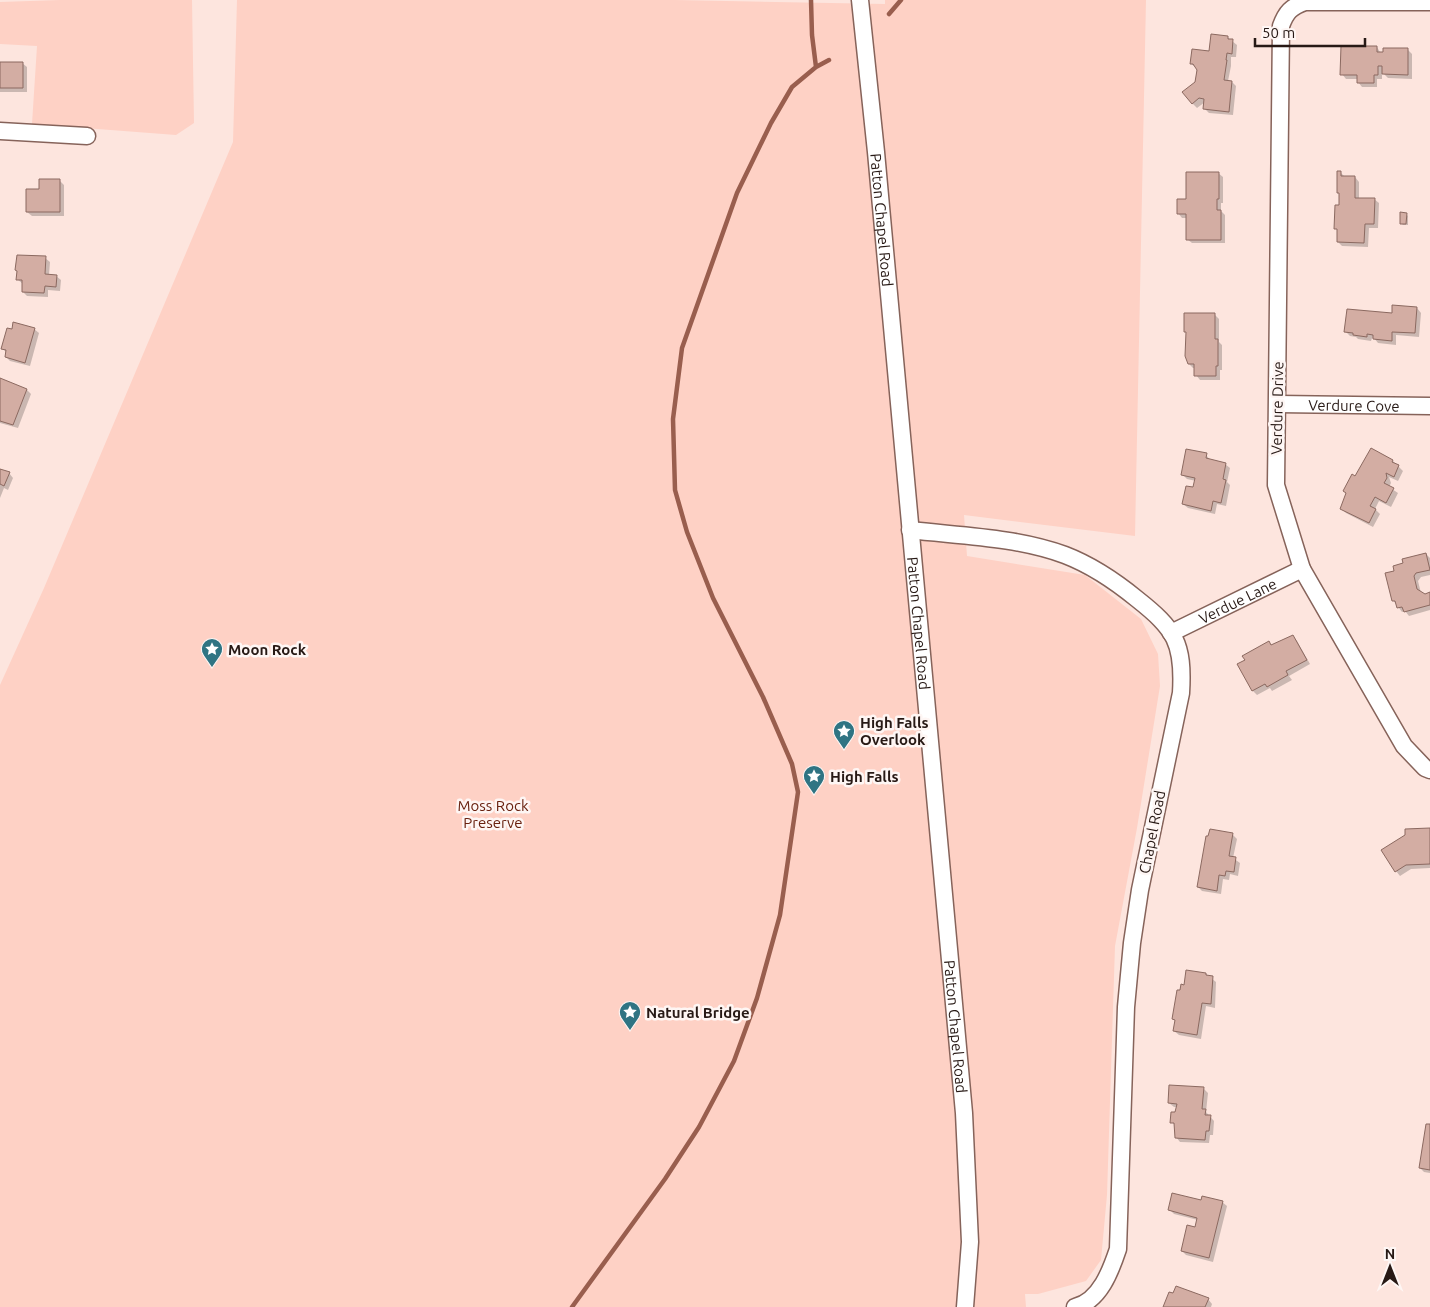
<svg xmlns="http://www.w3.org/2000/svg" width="1430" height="1307" viewBox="0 0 1430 1307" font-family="Ubuntu,sans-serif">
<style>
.green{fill:#fed1c5}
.shadow{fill:#0003}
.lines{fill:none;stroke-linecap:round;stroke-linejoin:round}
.stream{stroke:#995e4e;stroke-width:4.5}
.building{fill:#d3ada3;stroke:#8b6960}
.minor-casing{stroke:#86635a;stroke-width:19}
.minor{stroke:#fff;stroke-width:16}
.labels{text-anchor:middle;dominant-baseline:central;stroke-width:5;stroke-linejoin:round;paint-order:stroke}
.street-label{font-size:15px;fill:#271915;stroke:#fef6f4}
.poi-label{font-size:15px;font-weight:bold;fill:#271915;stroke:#fef6f4;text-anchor:start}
.park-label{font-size:15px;fill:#69210f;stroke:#fef6f4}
</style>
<rect width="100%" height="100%" fill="#fde5de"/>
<path class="green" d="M60 0H192L194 123 176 135 32 124 37 46 0 44V2Z
M237 0H675L885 4V0H1146L1135 536 964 515 967 556 1085 575 1141 619 1158 654 1160 686 1137 828 1115 946 1107 1195 1101 1260 1086 1281 1038 1294H1025L1026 1307H0V685L44 588 233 142Z"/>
<path class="shadow" d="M1227 37 1237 45 1236 57H1231V66L1228 81 1232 82 1236 86 1233 115 1209 113 1204 108 1205 102 1197 108 1193 104 1197 68 1191 64 1210 52Z
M1377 47 1381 54 1408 50 1412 54V79L1388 78 1382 72V79H1377V87H1362L1358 82V79H1346L1342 74Z
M0 63H22L27 67V92H0Z
M1218 173 1223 177V203H1221V211L1225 215V243H1192L1187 239V218H1182L1178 213Z
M1341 173 1345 177H1355L1359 182V199H1374L1379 203 1378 228H1369L1368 247 1342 246 1338 242V230L1336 228 1340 206V194L1339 193Z
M59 180 64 185V216H32L27 212 40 190Z
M1406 214 1408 216V225H1403L1401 223Z
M45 258 50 262 49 275 56 276 61 280 60 291 48 290V297L27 296 23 292V284L17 279Z
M1417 308 1421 313 1419 337 1396 335V345L1378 343 1374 338H1372L1371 341 1358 339 1356 337 1350 336 1346 332 1393 315Z
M1215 315 1219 319V342L1222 345V370H1220V380H1200L1196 375V368H1193L1189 364Z
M34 329 39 333 30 366 10 361 6 357 7 353 3 349Z
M0 380 27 390 31 394 18 428 0 423Z
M1206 455 1211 461 1225 464 1230 468 1227 482 1230 485 1226 506 1217 504 1215 514 1188 508 1183 504 1194 489 1196 481 1187 479 1182 474Z
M1393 461 1403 471 1398 481 1389 477 1391 483 1389 487 1398 493 1391 507 1379 501 1375 509 1380 514 1373 527 1346 513 1342 509 1347 494 1344 491 1356 477Z
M0 470 9 473 13 478 8 490 4 488 0 498Z
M1426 554 1430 558V575L1421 577 1418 581 1421 593 1424 595 1430 593V610L1409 616 1405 611 1402 612 1393 600 1396 572Z
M1293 636 1297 641 1310 664 1289 676 1292 680 1272 691 1270 688 1257 695 1253 691 1238 665 1269 642 1272 646Z
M1430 829V868L1411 869 1400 876 1396 871 1407 835Z
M1232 834 1237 839 1233 858 1240 863 1238 876 1230 874 1229 880 1223 879 1221 894 1202 891 1198 887Z
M1206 974 1216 982 1215 1008 1206 1006 1201 1039 1179 1035 1174 1031 1176 1021 1174 1019 1181 991Z
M1203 1088 1208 1093 1206 1112 1214 1121 1213 1135H1210L1209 1143 1180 1142 1176 1137V1126L1172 1122 1178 1107H1174L1169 1103Z
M1430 1126V1173L1424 1172 1420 1168Z
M1202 1201 1222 1202 1227 1206 1213 1262 1186 1255 1182 1251 1196 1228 1198 1220 1174 1214 1170 1210Z
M1208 1299 1212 1304 1211 1307H1165Z"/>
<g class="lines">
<path class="stream" d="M811 0 812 35 816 67
M889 14 901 0
M572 1307 665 1179 699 1127 734 1061 757 998 780 915 798 792 792 764 763 697 713 598 687 532 675 490 673 419 682 348 737 193 771 123 792 87 816 67 829 60"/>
</g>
<path class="building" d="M1211 34 1228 36V39H1233L1232 54 1227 53 1226 60H1227L1224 80 1232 81 1229 112 1203 109 1204 99 1199 98 1192 104 1182 92 1195 82 1197 70 1193 64H1190L1192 49 1209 51Z
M1341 46H1377V52H1383V48H1408V75L1382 74V66H1378V75H1374V83H1357V75H1340Z
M0 62H23V88H0Z
M1337 171H1341V176H1355V198H1375L1374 224H1365L1364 243 1337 242V229H1334L1335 205H1339V193H1337Z
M1186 172H1219V199H1217V210H1221V240H1186V214H1177V199H1186Z
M39 179H60V212H26V189H39Z
M1400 212 1407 213 1406 224H1400Z
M17 255 46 256 45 274 57 275 56 287 45 286 44 293 22 292V280H16L17 271 15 270Z
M1392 305 1417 307 1415 333 1392 332V341L1373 339V335L1367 334V337L1353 335V333L1344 332 1347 309 1392 313Z
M1184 313H1215V339H1218V366H1216V376H1194V364H1188L1185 356 1186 332H1184Z
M13 322 35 328 25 363 5 357 6 350 1 349 7 328 12 329Z
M0 378 27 389 13 425 0 421Z
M1371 448 1393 460 1392 462 1399 465 1394 477 1386 473 1387 478 1384 483 1394 488 1386 503 1375 497 1370 506 1376 509 1369 523 1340 509 1346 493 1343 491 1352 474 1355 476Z
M1186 449 1207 453 1206 458 1226 463 1223 479 1226 480 1221 503 1213 501 1211 511 1182 504 1186 486 1193 487 1195 478 1181 475Z
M0 469 10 472 4 486 0 484Z
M1426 553 1430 570 1416 573 1414 576 1417 589 1425 594 1430 592V605L1404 612 1402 607 1397 608 1395 601H1392L1385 573 1394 571 1393 566 1403 563 1402 559Z
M1293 635 1307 660 1286 671 1288 675 1267 687 1265 684 1252 691 1237 664 1245 660 1242 656 1269 641 1271 645Z
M1430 828V864L1406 865 1395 872 1381 850 1405 835V829Z
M1210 829 1233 833 1229 856 1236 857 1234 872 1226 871 1225 876 1219 875 1217 891 1197 887 1206 836H1208Z
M1186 970 1206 973V975L1213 976 1211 1004 1202 1003 1197 1035 1173 1031 1175 1020 1172 1019 1177 990H1180L1181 984 1184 985Z
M1169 1085 1204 1087 1202 1109H1206L1205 1115H1211L1209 1131H1206L1205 1140 1175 1138 1174 1123H1170L1171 1112H1175L1177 1104 1168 1103Z
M1426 1124H1430V1170L1419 1168Z
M1172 1193 1201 1200 1202 1196 1223 1201 1209 1258 1181 1251 1187 1225 1195 1227 1197 1218 1168 1210Z
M1176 1286 1209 1298 1205 1307H1163L1169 1292 1173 1293Z"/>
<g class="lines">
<g class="minor-casing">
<g id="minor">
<path id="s1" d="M860 0 876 152 964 1113 970 1242 965 1307"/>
<path d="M1430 2H1305C1291 7 1286 12 1281 26L1276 485 1302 569 1404 746 1425 768 1430 770"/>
<path d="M0 131 87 136"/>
<path id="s2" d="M1278 404 1430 406"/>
<path d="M910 530C961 536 1016 537 1065 555 1091 565 1115 581 1137 599 1175 629 1184 643 1181 693L1140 890 1132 943 1126 1007 1118 1249C1111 1270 1100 1301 1075 1307"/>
<path id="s3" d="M1171 633 1302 569"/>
</g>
</g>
<use href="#minor" class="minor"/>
</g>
<defs>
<g id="sight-pin" transform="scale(1.125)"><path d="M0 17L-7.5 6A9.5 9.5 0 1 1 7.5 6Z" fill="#2f7483" stroke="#fef6f4"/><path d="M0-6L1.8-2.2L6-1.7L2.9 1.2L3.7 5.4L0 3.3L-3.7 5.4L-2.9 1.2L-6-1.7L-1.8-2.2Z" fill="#fff"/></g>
</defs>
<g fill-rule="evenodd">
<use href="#sight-pin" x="212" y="649"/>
<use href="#sight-pin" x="844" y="731"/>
<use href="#sight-pin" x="814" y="776"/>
<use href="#sight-pin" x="630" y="1012"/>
</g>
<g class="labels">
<g class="street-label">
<text stroke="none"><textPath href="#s1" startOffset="221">Patton Chapel Road</textPath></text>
<text stroke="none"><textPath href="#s2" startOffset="76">Verdure Cove</textPath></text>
<text transform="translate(1277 408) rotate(-89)">Verdure Drive</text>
<text stroke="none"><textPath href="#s3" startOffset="74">Verdue Lane</textPath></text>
<text stroke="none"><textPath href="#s1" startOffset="626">Patton Chapel Road</textPath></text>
<text transform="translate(1152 832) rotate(-79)">Chapel Road</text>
<text stroke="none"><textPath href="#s1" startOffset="1031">Patton Chapel Road</textPath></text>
</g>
<g class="poi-label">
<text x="228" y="649">Moon Rock</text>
<text x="860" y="722">High Falls<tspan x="860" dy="17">Overlook</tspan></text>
<text x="830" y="776">High Falls</text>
<text x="646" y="1012">Natural Bridge</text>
</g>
<g class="park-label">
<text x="493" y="805">Moss Rock<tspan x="493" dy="17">Preserve</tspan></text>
</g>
</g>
<g transform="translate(1390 1267)" stroke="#fef6f4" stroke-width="4" paint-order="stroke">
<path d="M0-4L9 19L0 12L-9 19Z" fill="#271915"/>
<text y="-8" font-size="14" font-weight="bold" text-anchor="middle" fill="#271915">N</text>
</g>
<path d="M1255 38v8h110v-8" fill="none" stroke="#271915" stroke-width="2.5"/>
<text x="1262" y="38" font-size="15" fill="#271915" stroke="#fef6f4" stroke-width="4" paint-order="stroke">50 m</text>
</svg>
